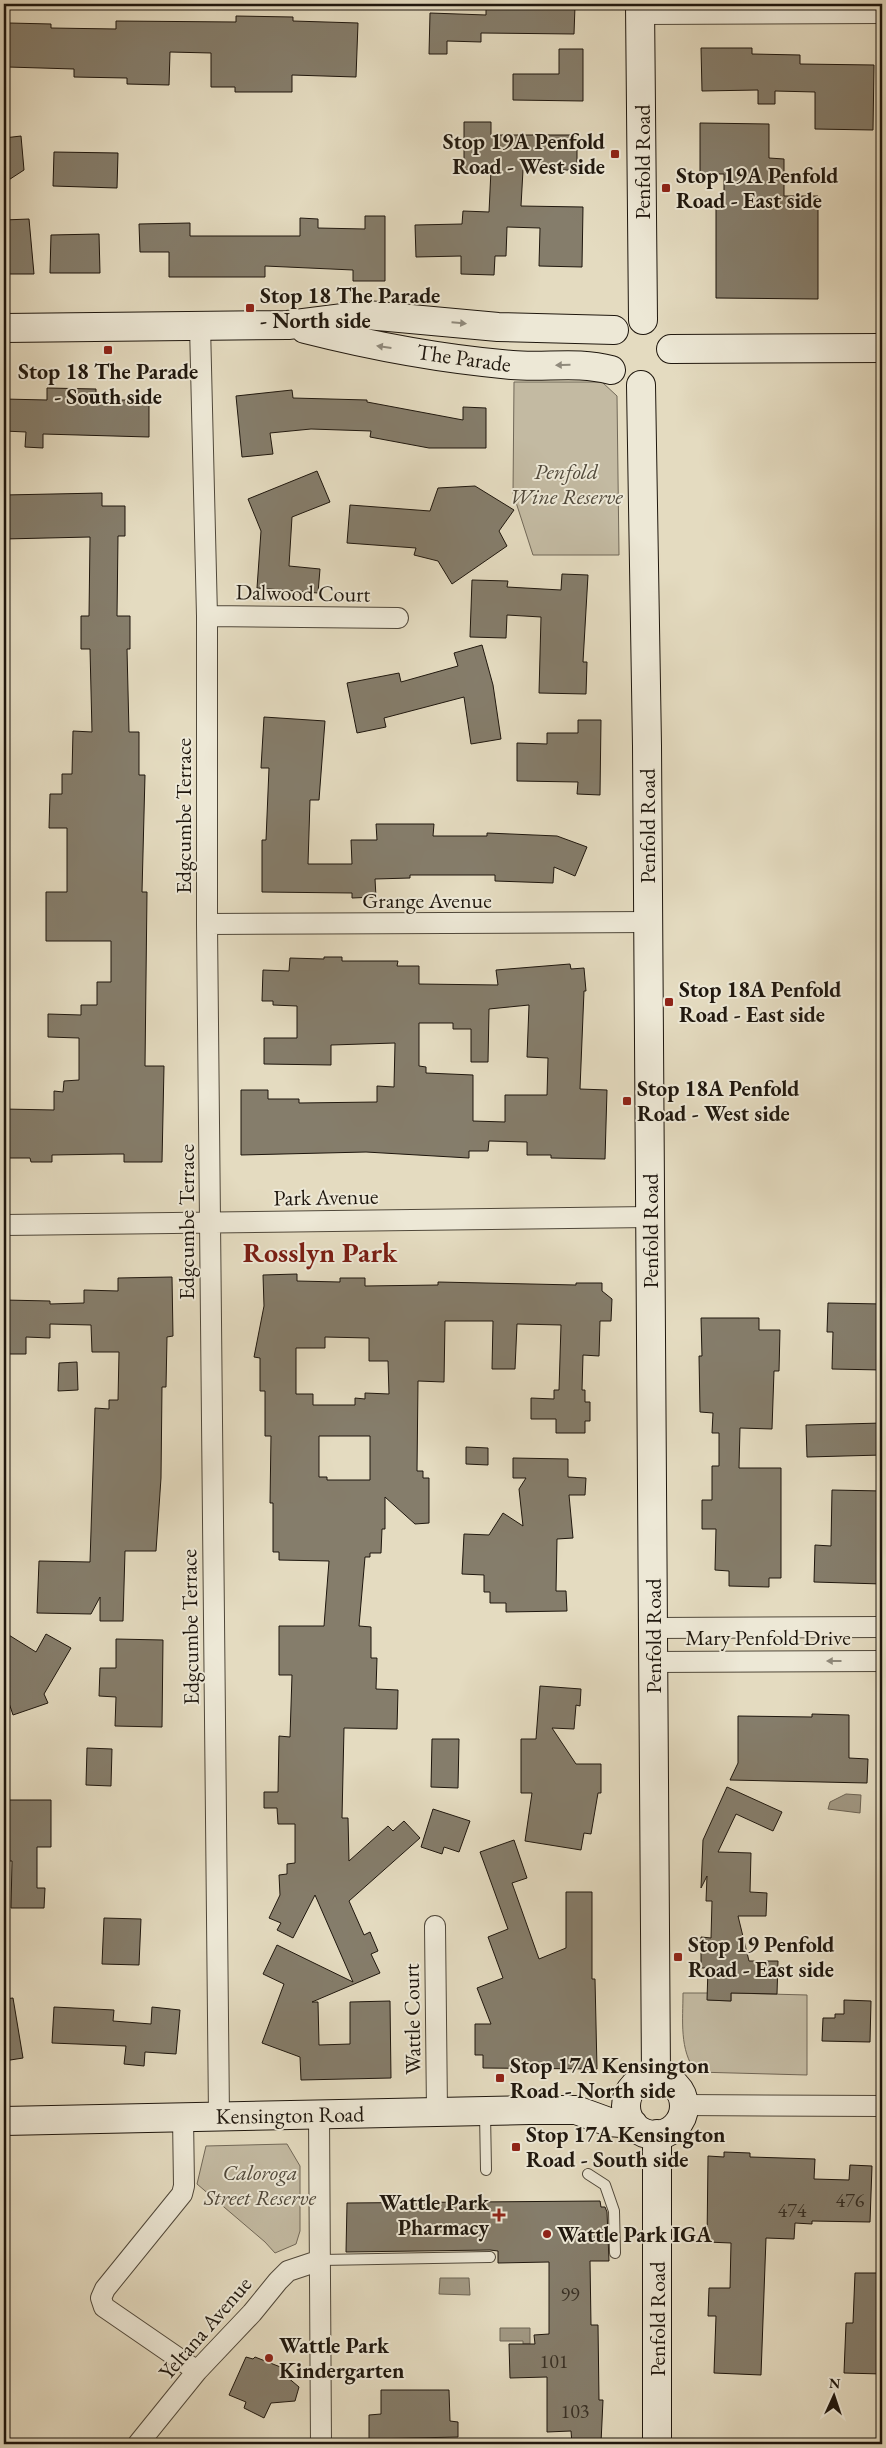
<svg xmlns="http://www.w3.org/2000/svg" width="886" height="2448" viewBox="0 0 886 2448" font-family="'EB Garamond',serif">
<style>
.green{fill:#c3baa2;stroke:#716858}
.water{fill:#a19883;stroke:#6d6454}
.building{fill:#857d6b;stroke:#1f170e;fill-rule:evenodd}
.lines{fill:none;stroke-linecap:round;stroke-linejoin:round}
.lane-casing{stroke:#50483a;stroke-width:12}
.street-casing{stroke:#50483a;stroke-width:22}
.secondary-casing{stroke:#1f170e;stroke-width:30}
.lane{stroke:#ede8d6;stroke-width:10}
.street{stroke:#ede8d6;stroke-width:20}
.secondary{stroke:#ede8d6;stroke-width:28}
.oneway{fill:#908a7c}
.poi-dot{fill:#8f2418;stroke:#ede8d6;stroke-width:2}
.labels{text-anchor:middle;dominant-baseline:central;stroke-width:4;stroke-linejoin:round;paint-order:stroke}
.number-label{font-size:20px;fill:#383025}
.poi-label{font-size:22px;font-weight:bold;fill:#1f170e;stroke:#ede8d6;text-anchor:start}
.street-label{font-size:22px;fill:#1f170e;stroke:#ede8d6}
.park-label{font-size:22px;font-style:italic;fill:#50483a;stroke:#ede8d6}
.district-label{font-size:28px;font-weight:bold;fill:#7a1f14;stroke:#ede8d6}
</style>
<rect width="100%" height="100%" fill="#e4dbc0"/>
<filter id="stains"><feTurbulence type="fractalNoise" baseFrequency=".004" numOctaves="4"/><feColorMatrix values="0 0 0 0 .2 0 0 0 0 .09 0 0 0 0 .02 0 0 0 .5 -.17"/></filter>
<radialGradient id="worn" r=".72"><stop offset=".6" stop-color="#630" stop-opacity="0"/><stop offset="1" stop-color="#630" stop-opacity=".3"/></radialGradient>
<path class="green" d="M514 382H602L617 396 619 555H533L513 493Z
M683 1993H708V2000L731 2001V1993L807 1995V2075L696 2072C679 2050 683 2020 683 1993Z
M287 2144 300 2166V2231L296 2244 275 2253 265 2242 197 2184 206 2146Z"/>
<path class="water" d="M846 1794 861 1795 860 1813 828 1809 830 1802Z
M440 2278H469L470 2295 439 2294Z
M500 2328H530V2344H523V2341H500Z"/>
<path class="building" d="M486 4 575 6 574 34 481 33V42L447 41V54H429L430 13 486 15Z
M236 16 293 17V21L358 23 356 77 292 75V92H235V87H211V53L170 52 169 85 127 84V78L74 77V69L8 67 9 23 51 24V28L116 29V21L236 22Z
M701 48H752V54L800 55V64L874 65 873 130 815 129V92L775 91V104H758V90L702 91Z
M559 49H583V101L513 100V74H559Z
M464 122H491V135H577V170H523L521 206 583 207 582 267 539 266 540 228 507 227 506 256H495L494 275 461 274V256L416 257 415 225 462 224 463 211 489 212 491 170H464Z
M700 123 769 124V158L784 159V196H818V299L716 298V208L724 202V174H700Z
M21 136 24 170 4 183V138Z
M54 152 118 153 117 188 53 186Z
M365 216H385V281H353V270L265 266V277H169V252H140L139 224 190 223V236H300V218L318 219V228L365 229Z
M29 219 34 274H4V220Z
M99 234 100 273H50L51 235Z
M47 388 96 389V400H149V437L43 434V448L25 447 26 432 4 431V399L47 400Z
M292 390 293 398 367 400V402L463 420V407L486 408V448H429L370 437 371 431 311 429 270 433 273 454 242 457 236 396Z
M317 471 330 502 292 517 289 566 320 569 318 593 257 588 261 531 248 499Z
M475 486 514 510 499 531 507 546 452 584 438 561 414 555 416 548 347 543 350 505 430 511 438 488Z
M102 493V506H125V536H118L117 616H130V649H127L129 732H139V775H145L142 892H147L145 1066H164L162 1162H124V1154H114L52 1155V1162H31L30 1158H4V1109L54 1110V1091L63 1092 64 1081 79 1080V1038L48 1037V1014L81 1015V1005H97V982H111V941H46V892H67V828H49L50 794H62V774H72L73 731 92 732 90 649H81V616H89L90 537 4 539V495Z
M562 574 588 575 583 662H587L586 694 539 693 541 617 507 615 506 638 470 637 472 580 508 581 507 587 561 590Z
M482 645 493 685 501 739 471 744 464 697 384 718 386 727 357 733 347 683 399 673 401 682 458 666 454 653Z
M264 717 325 721 319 800H310L308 864H352L351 840H377L376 824H434L433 836H487V833L557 836 587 847 575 876 554 867 553 883 495 881V875H410V878L375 879 376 897 352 898V893L262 892V840H266L269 768H261Z
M578 720H601L600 795 577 794 578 782 517 781V743L547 744V733H578Z
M324 957H342V961H398L397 966H419V984L498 985 496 970 570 964 571 969 584 968 586 991H584L580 1089 607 1090 605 1159 551 1158V1155H527V1142L489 1141 488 1151H469V1158L366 1152 241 1155V1090H268V1099H299V1103L377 1102V1086L394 1087 395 1043 331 1045V1065L264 1064V1038H297V1006L273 1005V1001H262L263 970 289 971 290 958 324 959ZM529 1005 527 1057 548 1058 547 1095H505V1122L473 1121V1075L426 1073V1067L419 1066V1023H453V1029H471V1062H488L489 1009Z
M297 1274V1281L340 1282V1278H365V1286L438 1285V1282L576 1285V1283H602V1291L612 1299 611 1321H600L599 1356 583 1355 582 1390H585V1402H590V1421H585V1433H556V1419H531V1398L554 1399V1390H559L561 1325 517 1324 515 1369H492L493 1321H445L444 1382 418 1381 417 1471H423V1478H429V1523L415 1524 385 1497V1529H382L381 1553H370V1557H365L359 1626 371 1627V1658H377L376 1689 398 1690 397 1729 344 1728 342 1818H348L349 1861 388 1826 393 1831 404 1821 420 1838 349 1901 364 1935 370 1932 378 1951 371 1954 380 1973 312 2002H318L319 2045 350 2044V2002L390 2001 391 2078 301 2080 300 2057 262 2043 284 1984 263 1974 277 1945 353 1982 315 1895 293 1938 277 1930 281 1923 269 1918 280 1895 279 1875 287 1874V1864L295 1863V1824H278L277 1808H264V1792H278L279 1736 290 1737 292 1675H279V1626H324L329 1561 279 1560V1552H273V1503H270L271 1436H265V1391H260V1358L254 1357 264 1306 263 1275ZM325 1337 369 1338V1361H388L389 1394 365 1393V1399L355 1398V1405H313V1394H296V1348H325ZM319 1436H370V1480H327V1477H319Z
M172 1277 173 1336 167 1337 166 1387H162L161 1478 156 1551H125L123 1621H100V1597L91 1614 37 1613 39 1561 90 1562 95 1408 109 1409V1400H118L119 1352H92L91 1325 50 1324V1338L26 1337V1354H4V1300L50 1301V1304L84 1303V1290L118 1291V1278Z
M828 1303 882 1304V1370L832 1369 833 1332H827Z
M701 1318H759V1330H780L779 1371H774L772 1429 740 1428 739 1468H781V1578H769V1587L729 1586V1571L715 1570 716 1529H702V1500H712V1466H719V1433H712L713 1413 700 1412 699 1356H702Z
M77 1362 78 1390 58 1391 59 1363Z
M882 1423V1455L807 1457 806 1425Z
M466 1447 488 1448V1465L466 1464Z
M513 1458 568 1459V1477L586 1478 585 1495H569L573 1538 557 1539 556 1591H566L567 1611 506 1612V1603H490V1592H484V1575L462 1574 464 1534 489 1535 503 1513 523 1526 519 1489 526 1478H513Z
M832 1490 882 1491V1584L814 1582 815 1545 831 1546Z
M4 1632 36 1652 46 1634 71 1648 44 1694 48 1703 13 1715 4 1688Z
M116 1639 163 1640 162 1727 115 1726 116 1697 99 1696 100 1668H116Z
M540 1686 581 1689 580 1706 576 1705 574 1729 552 1728 576 1764H601V1793H598L591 1834 584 1833 581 1850 525 1841 532 1793H521V1739H536Z
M812 1714 849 1715V1758L868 1759 867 1783 730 1780 738 1763V1716L812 1717Z
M432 1739H459L458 1788 431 1787Z
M87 1748 112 1749 111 1786 86 1785Z
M727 1787 782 1812 773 1831 736 1814 718 1852 751 1853 750 1892 767 1893 766 1916H738L749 1961H778L777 1994 731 1993V2001L707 2000 708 1968H701V1937L711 1938 712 1901H706L707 1876 701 1888 703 1840Z
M6 1800H51V1847H37V1888H45L44 1908H11L12 1861H5Z
M433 1809 470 1821 459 1852 444 1847 442 1854 421 1847Z
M514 1840 527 1878 512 1883 539 1959 566 1948V1892H592V1979H595L597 2069 483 2068V2055H475V2024H491L477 1988 503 1978 488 1937 508 1929 480 1852Z
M104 1918 141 1919 139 1965 102 1964Z
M13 1998 23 2058 4 2061V1999Z
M844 2000 871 2001 870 2042 822 2041 823 2018H835V2014H844Z
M54 2007 114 2010 113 2021 151 2024 152 2007 180 2010 176 2054 145 2052 144 2066 124 2064 126 2046 52 2043Z
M724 2152 750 2153V2157L815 2159 814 2179 849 2180 850 2165 872 2166 870 2222 812 2221V2224L795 2223 794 2239 766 2238 761 2375 714 2373 716 2316H708L709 2288H730L731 2243 707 2242 708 2156 724 2157Z
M600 2201 601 2207H605L607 2212 609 2261H590L591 2325H598L599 2400H603L601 2443 572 2444 571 2431 547 2432V2377L510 2378 509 2344H535L534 2335 549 2334V2262L498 2263V2251L490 2250 346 2252 347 2203Z
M855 2273H882V2374L844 2373 846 2323H853Z
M246 2357 253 2359 255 2357 288 2370 286 2376 299 2387 295 2401 271 2403 264 2418 244 2408 246 2402 229 2395Z
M381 2390H449L450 2421 458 2422V2437L369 2439V2415L381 2414Z"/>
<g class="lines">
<g class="lane-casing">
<path id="lane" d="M485 2113 486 2170
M588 2174 605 2185 614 2211 615 2253
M321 2260 490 2257"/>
</g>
<g class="street-casing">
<path id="street" d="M641 14 882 13
M200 326 207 616V924L219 2117
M207 616 398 618
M207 924 648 922
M4 1225 650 1217
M653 1628 882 1627
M653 1662 882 1661
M435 1926 437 2112
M684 2105 882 2106
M319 2114 321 2444
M183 2117 184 2186 182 2194 105 2289 101 2298 104 2307 197 2371
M138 2444 197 2371 252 2313 278 2281 288 2271 321 2260"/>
</g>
<g class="secondary-casing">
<path id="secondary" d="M640 4 643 320
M4 328 288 325 367 315 498 327 614 330
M305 329C372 346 442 359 512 365 546 368 577 361 611 370
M671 349 882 348
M641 385 647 746 656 2077
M626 2106a29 29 0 1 1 58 0a29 29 0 1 1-58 0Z
M4 2121 529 2110H576L609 2122 633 2124
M657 2134V2444"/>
</g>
<use href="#lane" class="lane"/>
<use href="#street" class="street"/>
<use href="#secondary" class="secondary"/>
</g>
<defs><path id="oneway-solid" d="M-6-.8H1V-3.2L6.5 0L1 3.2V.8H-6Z" transform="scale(1.25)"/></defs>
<g class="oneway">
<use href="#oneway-solid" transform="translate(459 323) rotate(5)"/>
<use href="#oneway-solid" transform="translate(384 347) rotate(-172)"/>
<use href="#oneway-solid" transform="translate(563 365) rotate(179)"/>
<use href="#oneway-solid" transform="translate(834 1661) rotate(180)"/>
</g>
<g class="poi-dot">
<rect x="610" y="149" width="10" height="10" rx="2.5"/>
<rect x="661" y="183" width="10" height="10" rx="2.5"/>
<rect x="245" y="303" width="10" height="10" rx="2.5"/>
<rect x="103" y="345" width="10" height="10" rx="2.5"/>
<rect x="664" y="997" width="10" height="10" rx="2.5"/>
<rect x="622" y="1096" width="10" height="10" rx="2.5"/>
<rect x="673" y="1952" width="10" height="10" rx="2.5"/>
<rect x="495" y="2073" width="10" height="10" rx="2.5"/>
<rect x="511" y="2142" width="10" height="10" rx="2.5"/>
<path d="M496.5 2207.5h5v5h5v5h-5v5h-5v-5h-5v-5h5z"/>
<circle cx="547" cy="2234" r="5"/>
<circle cx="269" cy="2358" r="5"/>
</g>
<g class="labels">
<g class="number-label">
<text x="850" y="2200">476</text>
<text x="792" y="2210">474</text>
<text x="570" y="2294">99</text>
<text x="554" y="2361">101</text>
<text x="575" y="2411">103</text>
</g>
<g class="poi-label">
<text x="605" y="141" text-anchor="end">Stop 19A Penfold<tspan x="605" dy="25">Road - West side</tspan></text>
<text x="676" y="175">Stop 19A Penfold<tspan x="676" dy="25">Road - East side</tspan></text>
<text x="260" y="295">Stop 18 The Parade<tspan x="260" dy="25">- North side</tspan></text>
<text x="108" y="371" text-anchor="middle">Stop 18 The Parade<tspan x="108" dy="25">- South side</tspan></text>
<text x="679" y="989">Stop 18A Penfold<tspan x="679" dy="25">Road - East side</tspan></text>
<text x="637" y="1088">Stop 18A Penfold<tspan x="637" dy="25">Road - West side</tspan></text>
<text x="688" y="1944">Stop 19 Penfold<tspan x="688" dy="25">Road - East side</tspan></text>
<text x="510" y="2065">Stop 17A Kensington<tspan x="510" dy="25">Road - North side</tspan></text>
<text x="526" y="2134">Stop 17A Kensington<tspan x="526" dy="25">Road - South side</tspan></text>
<text x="489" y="2202" text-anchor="end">Wattle Park<tspan x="489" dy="25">Pharmacy</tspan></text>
<text x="557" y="2234">Wattle Park IGA</text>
<text x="279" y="2345">Wattle Park<tspan x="279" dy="25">Kindergarten</tspan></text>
</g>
<g class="street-label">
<text transform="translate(642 162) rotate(-90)">Penfold Road</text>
<text transform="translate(464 358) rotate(8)">The Parade</text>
<text transform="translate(303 593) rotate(1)">Dalwood Court</text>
<text transform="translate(183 816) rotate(-90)">Edgcumbe Terrace</text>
<text transform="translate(647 826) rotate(-90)">Penfold Road</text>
<text x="427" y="900">Grange Avenue</text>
<text transform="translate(326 1197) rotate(-1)">Park Avenue</text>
<text transform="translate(186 1222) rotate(-90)">Edgcumbe Terrace</text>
<text transform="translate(650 1231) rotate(-90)">Penfold Road</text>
<text transform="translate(190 1627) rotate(-91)">Edgcumbe Terrace</text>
<text transform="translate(653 1636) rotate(-90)">Penfold Road</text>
<text x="768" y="1637">Mary Penfold Drive</text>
<text transform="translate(412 2019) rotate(-91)">Wattle Court</text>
<text transform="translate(290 2115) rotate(-1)">Kensington Road</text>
<text transform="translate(657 2319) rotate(-90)">Penfold Road</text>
<text transform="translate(205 2328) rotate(-49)">Yeltana Avenue</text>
</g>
<g class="park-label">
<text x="566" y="471">Penfold<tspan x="566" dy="25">Wine Reserve</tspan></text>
<text x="260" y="2172">Caloroga<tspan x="260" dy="25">Street Reserve</tspan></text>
</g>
<g class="district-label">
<text x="320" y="1252">Rosslyn Park</text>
</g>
</g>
<rect width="886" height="2448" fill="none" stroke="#e4dbc0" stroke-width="20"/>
<rect x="5" y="5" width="876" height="2438" fill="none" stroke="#1f170e" stroke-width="2.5"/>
<rect x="10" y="10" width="866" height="2428" fill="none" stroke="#1f170e"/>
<g transform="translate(834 2396) rotate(3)" stroke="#ede8d6" stroke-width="4" paint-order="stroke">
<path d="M0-4L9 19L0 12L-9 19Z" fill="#1f170e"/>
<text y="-8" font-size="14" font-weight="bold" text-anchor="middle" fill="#1f170e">N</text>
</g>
<rect width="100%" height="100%" filter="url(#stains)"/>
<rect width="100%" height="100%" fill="url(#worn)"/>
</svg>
